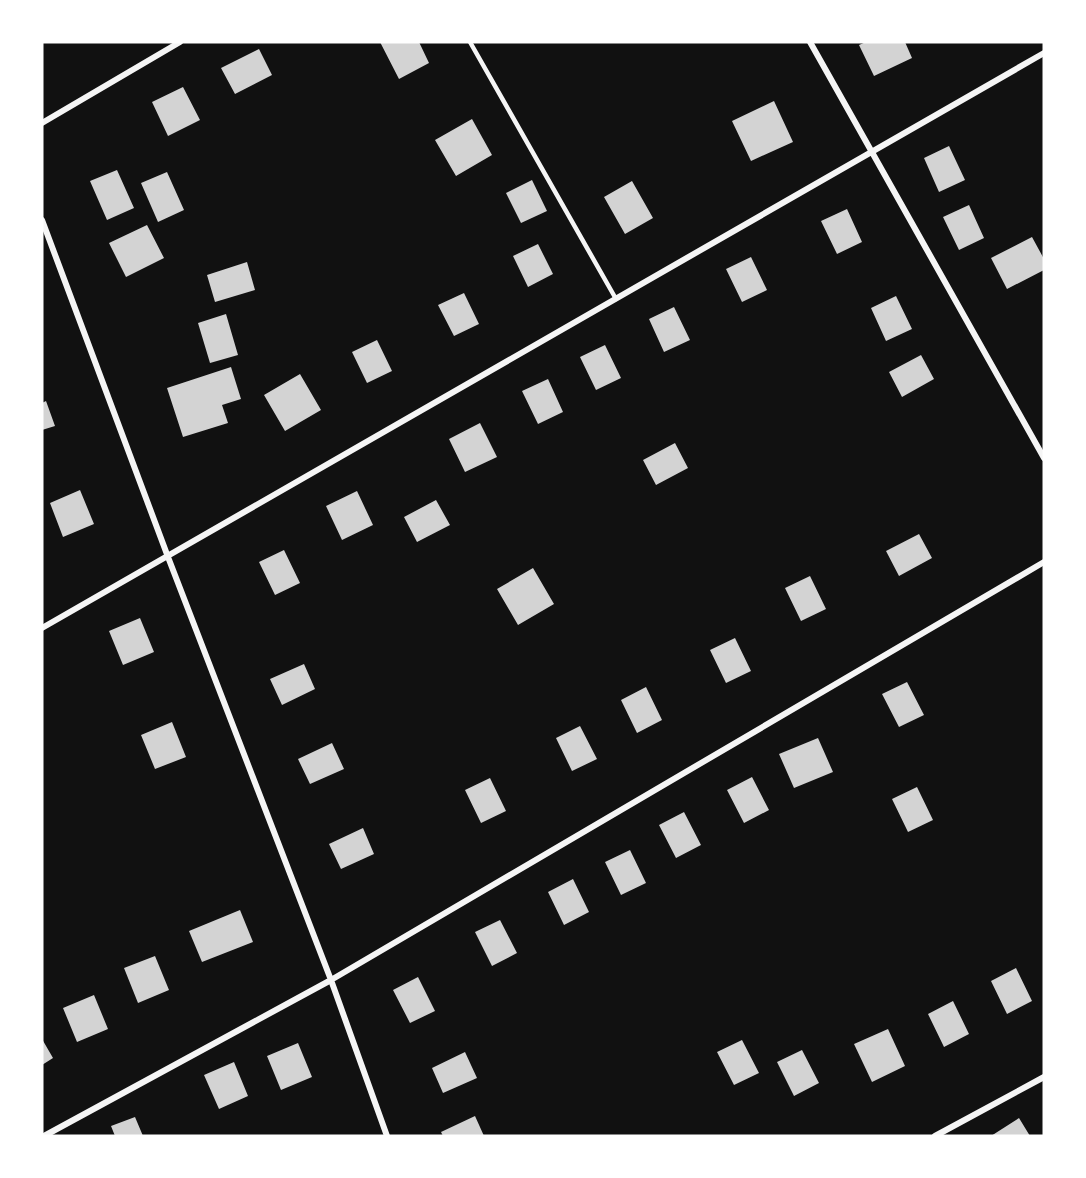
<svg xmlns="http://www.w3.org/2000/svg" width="1086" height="1178" viewBox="0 0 1086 1178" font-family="'Playfair Display',serif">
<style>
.building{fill:#d3d3d3}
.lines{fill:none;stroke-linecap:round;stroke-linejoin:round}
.service{stroke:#f5f5f5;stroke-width:4.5}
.minor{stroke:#f5f5f5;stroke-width:6}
</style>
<rect width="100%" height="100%" fill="#111"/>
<path class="building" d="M380 42H419L429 63 399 79Z
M866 42H905L912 58 874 76 859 45Z
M259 49 272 75 235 94 221 68Z
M183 87 200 120 168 136 152 102Z
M774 101 793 142 751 161 732 121Z
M472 119 492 155 456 176 435 140Z
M949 146 965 180 939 192 924 158Z
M117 170 134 208 107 220 90 181Z
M167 172 184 210 158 222 141 183Z
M532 180 547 211 521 223 506 193Z
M632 181 653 218 625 234 604 197Z
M969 205 984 238 959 250 943 217Z
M847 209 862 242 837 254 821 221Z
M147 225 164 258 126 277 109 243Z
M1032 237 1044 259V270L1007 289 991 258Z
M538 244 553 274 528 287 513 256Z
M751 257 767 290 742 302 726 269Z
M247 262 255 290 215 302 207 275Z
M464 293 479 324 454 336 438 305Z
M896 296 912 329 886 341 871 308Z
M674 307 690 340 664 352 649 319Z
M226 314 238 355 210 363 198 323Z
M377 340 392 371 367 383 352 352Z
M605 345 621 378 596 390 580 357Z
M921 355 934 379 902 397 889 372Z
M231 367 241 399 222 405 228 423 183 437 167 388Z
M300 374 321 410 285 431 264 395Z
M548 379 563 412 538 424 522 391Z
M46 401 55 426 42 430V403Z
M480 423 497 457 465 472 449 439Z
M675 443 688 468 656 485 643 460Z
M80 490 94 524 63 537 50 503Z
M357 491 373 525 342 540 326 506Z
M436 500 450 525 417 542 404 517Z
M919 534 932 558 899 576 886 551Z
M284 550 300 583 275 595 259 562Z
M533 568 554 604 518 625 497 589Z
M810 576 826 609 801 621 785 588Z
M140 618 154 652 123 665 109 631Z
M735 638 751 671 726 683 710 650Z
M304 664 315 689 282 705 270 679Z
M907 682 924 715 899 727 882 694Z
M646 687 662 720 637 733 621 700Z
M172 722 186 757 155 769 141 735Z
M580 726 597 759 572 771 556 738Z
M818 738 833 772 794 788 779 754Z
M332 743 344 769 310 784 298 759Z
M752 777 769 810 744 823 727 790Z
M490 778 506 811 481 823 465 790Z
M917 787 933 820 908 832 892 799Z
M684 812 701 845 676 858 659 825Z
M363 828 374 854 341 869 329 844Z
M630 850 646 883 621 895 605 862Z
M573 879 589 912 564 925 548 892Z
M240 910 253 942 202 962 189 931Z
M500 920 517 953 492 966 475 932Z
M155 956 169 990 138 1003 124 968Z
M1016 968 1032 1001 1007 1014 991 981Z
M418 977 435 1011 410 1023 393 990Z
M94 995 108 1029 77 1042 63 1008Z
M953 1001 969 1034 944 1047 928 1014Z
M888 1029 905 1066 872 1082 854 1044Z
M42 1039 53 1058 42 1065Z
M742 1040 759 1073 734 1085 717 1052Z
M298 1043 312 1077 281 1090 267 1056Z
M802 1050 819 1083 794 1096 777 1062Z
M465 1052 477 1078 443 1093 432 1068Z
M234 1062 248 1096 219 1109 204 1075Z
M475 1116 484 1136H443L441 1132Z
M135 1117 143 1136H115L111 1126Z
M1019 1118 1030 1136H991Z"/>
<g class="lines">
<path class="service" d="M470 42 616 299"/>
<path class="minor" d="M810 42 1044 458
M42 123 180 42
M42 220 168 557 331 980 387 1136
M42 628 1044 53
M44 1136 331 980 1044 562
M935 1136 1044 1077"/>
</g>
<rect width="1086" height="1178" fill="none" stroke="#ffffff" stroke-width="87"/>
</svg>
